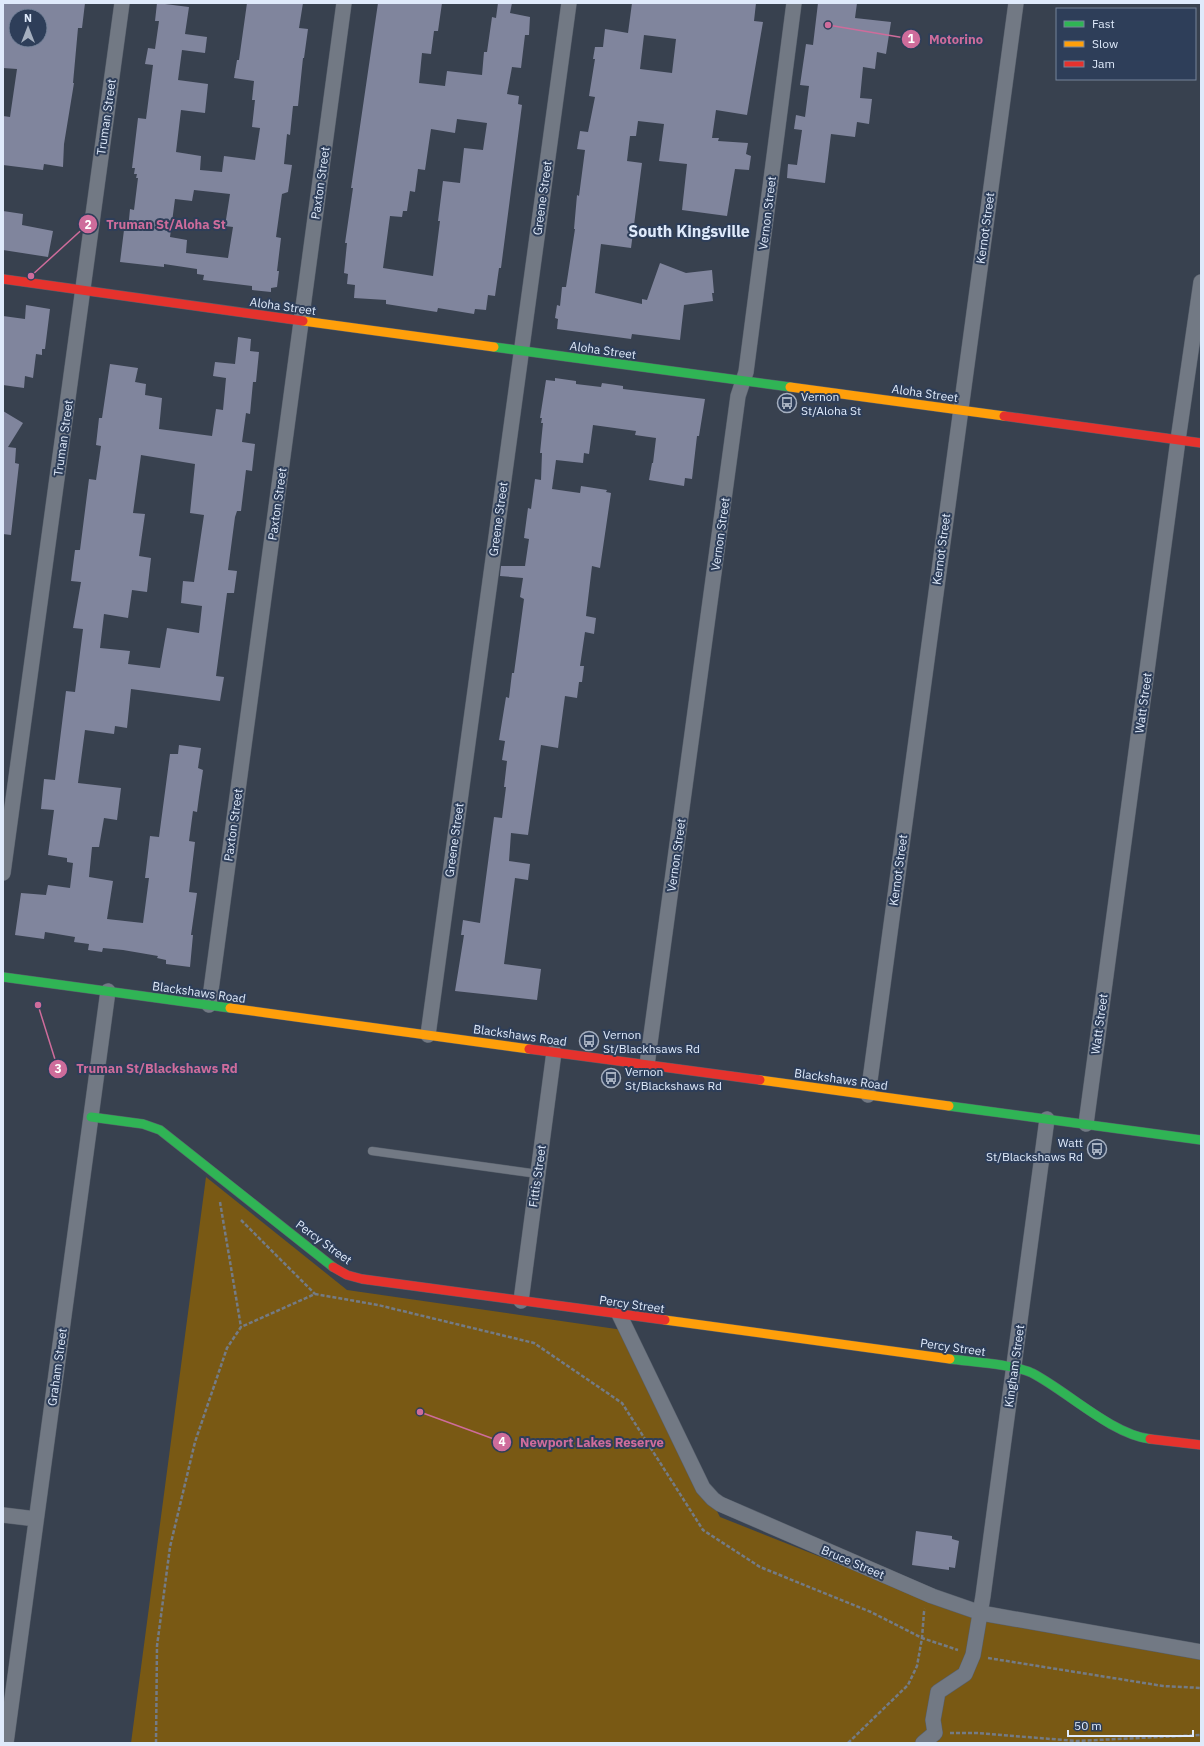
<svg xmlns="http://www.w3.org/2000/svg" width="1204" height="1746" viewBox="0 0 1204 1746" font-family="'IBM Plex Sans',sans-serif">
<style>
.green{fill:#795914}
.building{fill:#80859d;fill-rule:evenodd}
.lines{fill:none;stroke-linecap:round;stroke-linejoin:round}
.lane-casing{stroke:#575f6b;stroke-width:9}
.street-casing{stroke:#575f6b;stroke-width:16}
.fast-casing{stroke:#575f6b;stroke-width:10}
.slow-casing{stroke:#575f6b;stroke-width:10}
.jam-casing{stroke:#575f6b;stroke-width:10}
.path{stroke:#747b85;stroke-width:2.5;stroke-dasharray:4 2;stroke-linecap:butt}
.lane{stroke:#727984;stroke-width:8}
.street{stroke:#727984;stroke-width:15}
.fast{stroke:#30b455;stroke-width:9}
.slow{stroke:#ff9f0a;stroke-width:9}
.jam{stroke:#e5322d;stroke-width:9}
.labels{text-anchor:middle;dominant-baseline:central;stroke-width:4;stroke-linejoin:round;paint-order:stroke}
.street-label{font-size:12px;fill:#dfeafb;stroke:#2e3e59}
.poi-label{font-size:12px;fill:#dfeafb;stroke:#2e3e59;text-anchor:start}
.district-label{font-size:16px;font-weight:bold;fill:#dfeafb;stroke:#2e3e59}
.leader{fill:none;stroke:#ce6c9b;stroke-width:1.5}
.callout-dot{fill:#ce6c9b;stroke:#2e3e59;stroke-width:1.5}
.mark-label{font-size:12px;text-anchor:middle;font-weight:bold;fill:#fff}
.callout-label{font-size:13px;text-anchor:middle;font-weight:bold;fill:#ce6c9b;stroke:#2e3e59;stroke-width:4;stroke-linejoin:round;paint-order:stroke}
</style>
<rect width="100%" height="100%" fill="#38414f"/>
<path class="green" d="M206 1177 347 1290 623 1330 720 1517 927 1599 1201 1651V1743H131Z"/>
<path class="building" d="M3 3H85L82 28H78L73 83H74L64 144 63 167 44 164 43 170 3 165V116L10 117 17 69 3 68ZM16 16H40V40H16Z
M157 3 189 7 185 34 207 37 205 53 182 50 178 80 208 84 205 113 181 110 176 152 201 156 200 170 222 172 224 156 255 160 260 128 252 127 255 100H252L254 81 234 78 237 60H239L247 3H303L299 28 308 29 304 58H303L298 106H293L290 135 287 134 284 164 292 165 288 192 282 194 276 237 281 238 277 271H279L277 287 271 288V292L252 290V286L203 280 204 275 197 274V269L164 264V267L120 262 124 230H128L130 209 134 210 138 178H136L137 174H134L135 168H132L138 118 146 119 153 65 145 64 148 48 155 49 159 21H155ZM194 190 230 194 225 226 233 227 228 258 186 253 187 240 170 237 175 199 192 201Z
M378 3H442L438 31H434L431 54 422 53 419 83 445 86 447 71 482 75 484 52H487L492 17 496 18 498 3H512L510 13 530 17 529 35H525L521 68 512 67 507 94 519 96 518 104 522 105 501 268H499L495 296 488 295 486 310 475 309 474 314 438 308 437 312 386 304V300L354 298 355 285 347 284 348 274 344 273 347 243H345L353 188H351ZM457 119 487 123 483 150 464 148 460 183 443 181 438 221H440L433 276 383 268 390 216 402 217 403 211H407L410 191 415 192 418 169 425 170 431 129 455 133Z
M632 3H756L754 21 763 22 747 115 716 110 712 138H719L718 141 748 143 746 154 751 156 749 170 735 169 727 216 682 210 687 164 659 161 664 124 638 121 636 136H630L627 161 642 163 631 248 601 244 595 293 642 304V299L647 300 660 263 686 273 712 270 714 293H712L713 301 684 305 680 340 632 334 631 339 557 329 558 319 555 318 557 305 560 306 562 287H566L575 229H574L577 195 579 196 585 150 577 149 580 131 588 132 595 97 589 96 595 59H593L595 47H603L605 29 628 33ZM644 35 676 39 672 73 640 69Z
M818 3H857L855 18 891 22 886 54 877 52 875 69 863 67 860 98 872 99 869 124 857 122 855 137 831 134 825 183 787 178 788 164 797 165 802 130 794 129 796 115 805 117 809 86 800 85 806 44 813 45Z
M3 211 23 214 22 225 53 231 48 257 3 250Z
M26 305 50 309 45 349H42V355L36 354 33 378 25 376 24 388 3 385V316L25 319Z
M238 337 251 339 250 351 259 352 256 382H253L250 414 246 413 242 442 255 444 252 471 246 470 241 511H237L235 517 228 570 237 571 234 593H227L216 676 224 677 220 701 131 689 127 728 115 726 114 734 85 730 78 783 121 788 117 820 104 818 99 847H92L89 877 113 881 107 919 143 923 149 878H145L150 836 159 837 170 754H178L179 745 201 748 198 768 203 770 199 797 197 812 193 811 189 841 195 842 189 892 197 893 191 935H193L190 967 166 964V960L157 958 158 956 123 950 103 948 102 952 88 950 89 944 74 942 75 937 45 932 44 939 15 935 21 893 46 895 48 885 70 888 73 863 67 862V858L48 855 54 810 41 809 44 779 55 780 66 691 75 692 83 629 73 628 81 582 71 581 75 550H80L89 479 96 480 101 446 96 445 99 418H102L110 364 138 368 135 382 146 384 145 395 162 398 159 429 212 436 216 409 223 410 226 378 213 376 215 362 235 364ZM141 455 195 464 190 513 204 515 194 582 183 581 181 603 202 606 199 633 167 628 160 668 128 664 130 651 100 648 104 614 128 618 132 590 147 592 151 558 139 556 145 514 133 513Z
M555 378 576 381V384L601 387 602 383 623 386V389L705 399 699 436H697L692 479 685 478 684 486 649 480 652 463H653L656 438 635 435 636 431 593 425 589 454 584 453 583 463 556 460 552 489 580 493 581 486 607 490 606 492 611 493 600 568 592 566 586 616 596 618 594 634 585 632 580 666H584L582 682H579L577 698 565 696 558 748 541 745 528 835 511 833 509 861 530 864 528 880 515 878 504 964 541 969 537 1000 455 991 464 935H461L463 920 480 923 494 817 502 818 506 787H504L507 761 502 760 505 741 499 740 506 697 509 698 512 673H514L524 599 520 597 523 578 500 576 501 566H525L529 539 524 538 528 508 531 509 535 479 541 480 542 453H540L543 423H541L542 418H540L546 380 555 381Z
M3 411 23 423 8 447 16 448 15 463 19 464 11 535 3 534Z
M916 1531 952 1536V1539L959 1541 955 1568 949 1567V1570L912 1565Z"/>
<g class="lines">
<g class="lane-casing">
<path id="lane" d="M372 1151 538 1174"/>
</g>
<g class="street-casing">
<path id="street" d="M3 873 122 3
M209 1005 344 3
M428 1035 569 3
M647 1065 738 396 746 372 794 3
M868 1095 1016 3
M1086 1124 1178 440 1201 282
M521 1301 554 1052
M619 1314 703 1488 713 1499 720 1504 932 1596 981 1613 1201 1652
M3 1515 36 1519
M6 1743 108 991
M923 1743 935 1733 933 1720 938 1692 965 1674 973 1655 983 1596 1047 1119"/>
</g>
<g class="fast-casing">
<path id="fast" d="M494 347 790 387
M3 977 230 1008
M949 1106 1201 1140
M91 1117 143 1124 160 1130 333 1267
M950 1359C973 1362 1012 1364 1032 1373 1067 1391 1111 1434 1150 1439"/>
</g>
<g class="slow-casing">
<path id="slow" d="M303 321 494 347
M790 387 1004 416
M230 1008 529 1049
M760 1080 949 1106
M665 1320 950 1359"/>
</g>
<g class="jam-casing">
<path id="jam" d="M3 279 303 321
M1004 416 1201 443
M529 1049 760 1080
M333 1267 347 1275 362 1279 665 1320
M1150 1439 1201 1445"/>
</g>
<path class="path" d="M220 1202 241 1327
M241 1220 315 1294
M988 1658 1163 1686 1201 1688
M950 1733H977L1076 1741 1201 1735
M156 1743 157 1646 170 1547 195 1442 227 1348 241 1327 315 1294 378 1305 534 1343 622 1403 703 1530 760 1567 871 1612 922 1638 958 1650
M848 1743 908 1685 917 1666 922 1638 924 1612 925 1609"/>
<use href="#lane" class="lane"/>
<use href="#street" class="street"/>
<use href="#fast" class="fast"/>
<use href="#slow" class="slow"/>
<use href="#jam" class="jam"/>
</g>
<defs>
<g id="bus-ring" transform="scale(1)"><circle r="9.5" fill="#2e3e59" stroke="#a5afbf" stroke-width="1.5"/><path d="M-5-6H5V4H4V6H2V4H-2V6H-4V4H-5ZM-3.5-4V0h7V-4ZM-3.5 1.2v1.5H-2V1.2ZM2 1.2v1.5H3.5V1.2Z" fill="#a5afbf"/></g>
</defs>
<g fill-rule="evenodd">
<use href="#bus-ring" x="787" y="403"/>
<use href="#bus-ring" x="589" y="1041"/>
<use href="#bus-ring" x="611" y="1078"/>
<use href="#bus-ring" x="1097" y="1149"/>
</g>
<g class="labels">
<g class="street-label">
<text transform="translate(106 117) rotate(-82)">Truman Street</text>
<text transform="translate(320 183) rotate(-82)">Paxton Street</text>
<text transform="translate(542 198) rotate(-82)">Greene Street</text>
<text transform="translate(767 213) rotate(-83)">Vernon Street</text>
<text transform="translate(985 228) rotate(-82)">Kernot Street</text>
<text transform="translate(283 306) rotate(8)">Aloha Street</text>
<text transform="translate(603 350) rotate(8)">Aloha Street</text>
<text transform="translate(925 393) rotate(8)">Aloha Street</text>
<text transform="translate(63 438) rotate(-82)">Truman Street</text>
<text transform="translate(277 504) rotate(-82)">Paxton Street</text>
<text transform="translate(498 519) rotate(-82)">Greene Street</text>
<text transform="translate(720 534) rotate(-82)">Vernon Street</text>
<text transform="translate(941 549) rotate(-82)">Kernot Street</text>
<text transform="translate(1143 703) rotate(-82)">Watt Street</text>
<text transform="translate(233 825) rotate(-82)">Paxton Street</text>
<text transform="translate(454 840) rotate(-82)">Greene Street</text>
<text transform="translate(676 855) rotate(-82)">Vernon Street</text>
<text transform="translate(898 870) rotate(-82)">Kernot Street</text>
<text transform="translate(199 992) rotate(8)">Blackshaws Road</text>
<text transform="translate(1099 1024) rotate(-82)">Watt Street</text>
<text transform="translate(520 1035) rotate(8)">Blackshaws Road</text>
<text transform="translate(841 1079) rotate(8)">Blackshaws Road</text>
<text transform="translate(537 1176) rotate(-82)">Fittis Street</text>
<text transform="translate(324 1242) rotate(36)">Percy Street</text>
<text transform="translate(632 1304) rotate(8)">Percy Street</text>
<text transform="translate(953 1347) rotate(8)">Percy Street</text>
<text transform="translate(1014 1366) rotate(-82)">Kingham Street</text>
<text transform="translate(57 1367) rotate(-82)">Graham Street</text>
<text transform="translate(853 1562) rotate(23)">Bruce Street</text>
</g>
<g class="poi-label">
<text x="801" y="396">Vernon<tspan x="801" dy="14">St/Aloha St</tspan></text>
<text x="603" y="1034">Vernon<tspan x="603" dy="14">St/Blackhsaws Rd</tspan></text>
<text x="625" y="1071">Vernon<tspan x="625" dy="14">St/Blackshaws Rd</tspan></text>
<text x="1083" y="1142" text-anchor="end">Watt<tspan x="1083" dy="14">St/Blackshaws Rd</tspan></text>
</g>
<g class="district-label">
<text x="689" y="231">South Kingsville</text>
</g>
</g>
<path class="leader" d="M828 25L911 39M31 276L88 224M38 1005L58 1069M420 1412L502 1442"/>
<g class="callout-dot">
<circle cx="828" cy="25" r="4"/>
<circle cx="31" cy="276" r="4"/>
<circle cx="38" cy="1005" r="4"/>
<circle cx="420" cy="1412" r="4"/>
<circle cx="911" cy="39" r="10"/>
<circle cx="88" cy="224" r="10"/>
<circle cx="58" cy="1069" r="10"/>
<circle cx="502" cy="1442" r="10"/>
</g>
<g class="mark-label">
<text x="911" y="43">1</text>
<text x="88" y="229">2</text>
<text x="58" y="1073">3</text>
<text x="502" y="1446">4</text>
</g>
<g class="callout-label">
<text x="956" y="44">Motorino</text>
<text x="166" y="229">Truman St/Aloha St</text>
<text x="157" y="1073">Truman St/Blackshaws Rd</text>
<text x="592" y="1447">Newport Lakes Reserve</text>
</g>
<rect width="1204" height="1746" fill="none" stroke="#dfeafb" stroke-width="8"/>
<rect x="1056" y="8" width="140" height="72" fill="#2e3e59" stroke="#75839a"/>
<rect x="1064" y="21" width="20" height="6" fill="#30b455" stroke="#75839a"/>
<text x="1092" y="28" font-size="12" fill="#dfeafb">Fast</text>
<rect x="1064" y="41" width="20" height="6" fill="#ff9f0a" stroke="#75839a"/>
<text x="1092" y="48" font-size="12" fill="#dfeafb">Slow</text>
<rect x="1064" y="61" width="20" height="6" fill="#e5322d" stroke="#75839a"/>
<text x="1092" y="68" font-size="12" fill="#dfeafb">Jam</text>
<g transform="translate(28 28)"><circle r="19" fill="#2e3e59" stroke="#75839a"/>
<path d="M0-3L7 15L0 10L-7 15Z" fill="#a5afbf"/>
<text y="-6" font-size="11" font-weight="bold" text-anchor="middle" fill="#dfeafb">N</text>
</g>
<path d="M1068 1730v6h125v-6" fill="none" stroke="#dfeafb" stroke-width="2"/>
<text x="1074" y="1730" font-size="12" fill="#dfeafb" stroke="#2e3e59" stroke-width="3" paint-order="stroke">50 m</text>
</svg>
